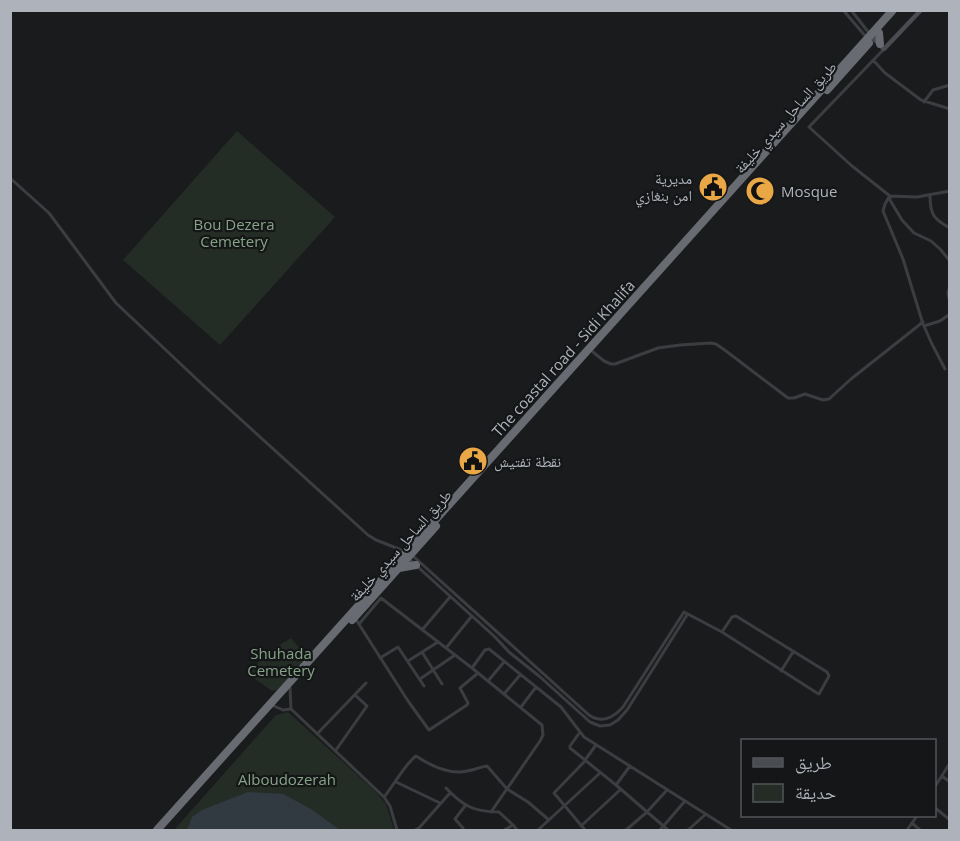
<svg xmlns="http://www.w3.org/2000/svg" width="960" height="841" viewBox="0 0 960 841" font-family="'Open Sans','Noto Naskh Arabic',sans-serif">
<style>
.green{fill:#242d25}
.water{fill:#313a40}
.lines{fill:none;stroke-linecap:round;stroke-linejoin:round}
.street{stroke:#3c3d41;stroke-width:3}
.secondary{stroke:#4a4c51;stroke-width:4.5}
.highway{stroke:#686b72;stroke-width:8}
.labels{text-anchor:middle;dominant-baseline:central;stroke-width:4.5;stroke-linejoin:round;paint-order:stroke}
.street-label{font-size:15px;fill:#aeb3bb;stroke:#151618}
.poi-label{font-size:15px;fill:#aeb3bb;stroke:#151618;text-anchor:start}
.park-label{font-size:15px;fill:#86a586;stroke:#151618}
</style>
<rect width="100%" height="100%" fill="#1a1b1d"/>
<path class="green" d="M237 131 335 217 220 345 123 260Z
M291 638 307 657 277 690 272 691 251 676 250 674 260 660 263 661 270 651Z
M288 712 375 791 386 804 394 830H174L276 715Z"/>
<path class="water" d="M248 792 283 794 311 809 340 830H187L192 817 202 810Z"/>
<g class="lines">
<path class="street" d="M843 10 867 38
M851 10 869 33
M884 49 809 127 852 166 890 196V200L902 220 914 233 931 241 940 249 950 261
M873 60 885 73 921 100 950 109
M924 102 933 90 950 85
M10 178 49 213 116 303 204 386 368 535 376 540 404 551
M930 195C930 214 933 219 950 228
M890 196 917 197 950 191
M889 197 885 204 883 211 903 259 923 324 932 344 945 369
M950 285 948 293 950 304
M924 326 940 321 950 314
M593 352 604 361 611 364H615L658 348 680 345 711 343 716 344 726 351 788 398H794L805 394 823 400 829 399 851 379 923 322
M413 556 589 715C602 724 613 718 623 707L684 612 722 632 817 693 819 694 829 676 827 672 736 616 732 617 722 632
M408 558 495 637 509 652 539 676 590 722 600 726 610 725 618 720 627 710 687 615
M355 618 408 701 429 730 467 705 468 703 460 688 478 673
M359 624 381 598 472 668 542 725 543 735 540 741 491 812
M422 630 450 597
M446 648 471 617
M422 652 442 684
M380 658 398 647 424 686
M408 661 438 642
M472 668 485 650 489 649 561 707 584 737 731 830
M781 671 793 652
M420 679 455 655
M488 681 504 662
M290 688 291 709 384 797 390 806 397 830
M504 694 520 675
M274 706 283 710 291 709
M521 707 536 687
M580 732 570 746V748L616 785 668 830
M317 734 366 683
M336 750 367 706 355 695
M585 760 596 745
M585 761 554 793 585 830
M942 776 950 782
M396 782 440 803
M616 785 630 766
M446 788C463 806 474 812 499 812L513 825 517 830
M934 788 950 763
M384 797C394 785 405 764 416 756 431 766 449 775 467 771 474 770 480 767 487 766L507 789 528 802 549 820
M934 807 950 820
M912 823 920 830
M581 826 621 789
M415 830 419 828 450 793
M463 830V828L455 819 465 806
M504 830 513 825
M538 830 600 773
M626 830 647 812 667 790
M660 830 685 801
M688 830 706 814
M907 830 917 816"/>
<path class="secondary" d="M870 35 884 49 921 10"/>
<path class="highway" d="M879 33 880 44
M827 90 869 43
M399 568 416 565
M352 620 436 526
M157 830 893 10"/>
</g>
<defs>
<g id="civic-disc" transform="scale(1.5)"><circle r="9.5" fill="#e9a746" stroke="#151618"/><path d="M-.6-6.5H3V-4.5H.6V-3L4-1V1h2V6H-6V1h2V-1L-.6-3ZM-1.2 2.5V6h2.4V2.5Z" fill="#111"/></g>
<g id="mosque-disc" transform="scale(1.5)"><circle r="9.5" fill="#e9a746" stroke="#151618"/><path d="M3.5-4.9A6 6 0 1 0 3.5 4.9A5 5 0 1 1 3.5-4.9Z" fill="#111"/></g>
</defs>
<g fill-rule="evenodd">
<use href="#civic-disc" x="713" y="187"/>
<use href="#mosque-disc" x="760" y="191"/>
<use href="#civic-disc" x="473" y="461"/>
</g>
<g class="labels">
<g class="street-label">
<text transform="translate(785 117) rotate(-48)">طريق الساحل سيدي خليفة</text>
<text transform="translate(563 358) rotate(-48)">The coastal road - Sidi Khalifa</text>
<text transform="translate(400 545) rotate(-48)">طريق الساحل سيدي خليفة</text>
</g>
<g class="poi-label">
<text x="692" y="178" text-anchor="end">مديرية<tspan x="692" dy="17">امن بنغازي</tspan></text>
<text x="781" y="191">Mosque</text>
<text x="494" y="461">نقطة تفتيش</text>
</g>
<g class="park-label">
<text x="234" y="224">Bou Dezera<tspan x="234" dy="17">Cemetery</tspan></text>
<text x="281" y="653">Shuhada<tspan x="281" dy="17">Cemetery</tspan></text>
<text x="287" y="779">Alboudozerah</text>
</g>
</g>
<rect width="960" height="841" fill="none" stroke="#aeb3bb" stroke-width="24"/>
<rect x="741" y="739" width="195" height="78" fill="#151618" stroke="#525559" stroke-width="1.5"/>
<rect x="753" y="758" width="30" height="9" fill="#4a4c51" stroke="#525559" stroke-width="1.5"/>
<text x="795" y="769" font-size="18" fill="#aeb3bb">طريق</text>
<rect x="753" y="784" width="30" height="18" fill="#242d25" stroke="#525559" stroke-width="1.5"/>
<text x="795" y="799" font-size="18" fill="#aeb3bb">حديقة</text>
</svg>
